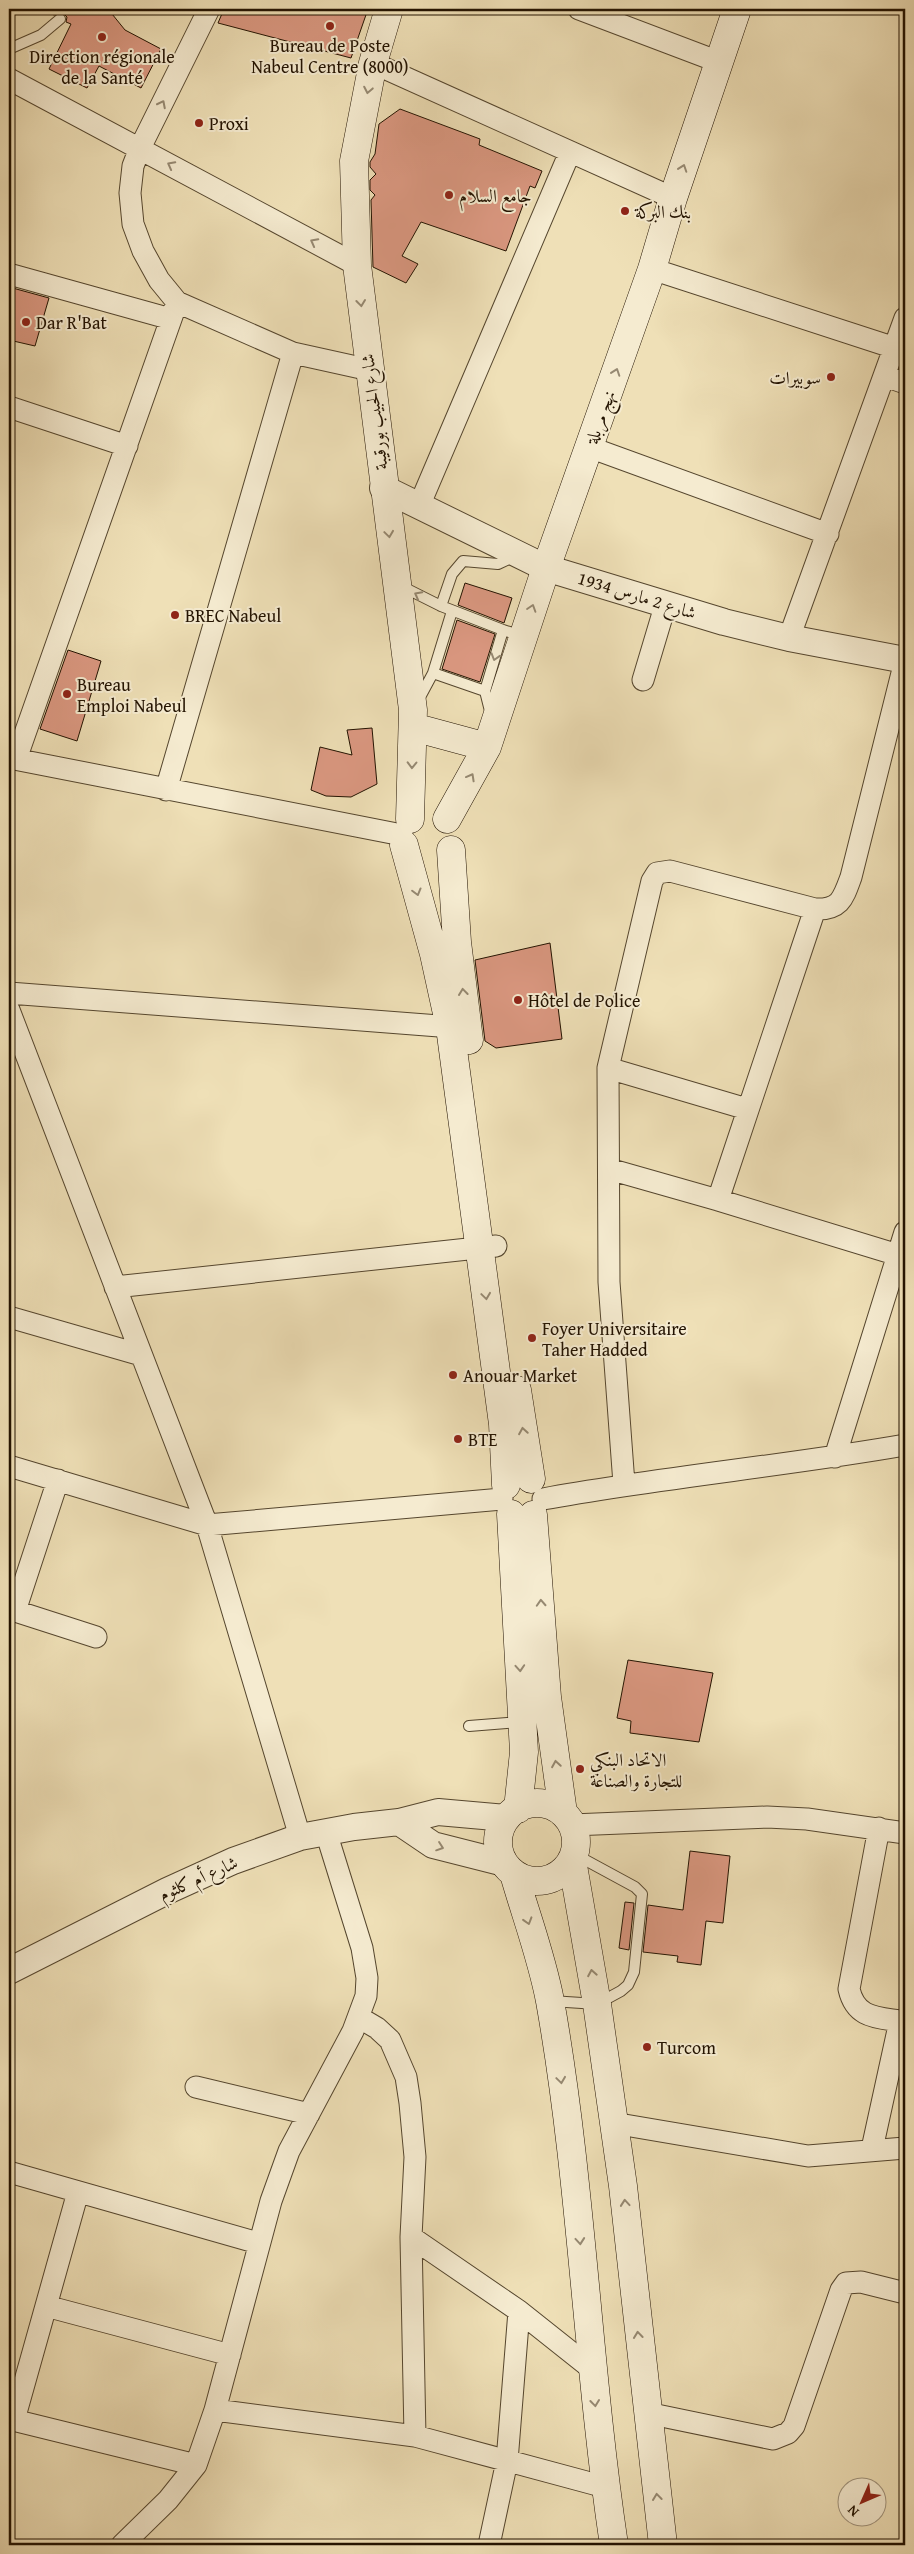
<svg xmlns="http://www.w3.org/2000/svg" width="914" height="2554" viewBox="0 0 914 2554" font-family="'Gentium Book Plus',Amiri,serif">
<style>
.building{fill:#db9881;stroke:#221200}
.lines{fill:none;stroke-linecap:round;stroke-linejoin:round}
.service-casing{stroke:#55462e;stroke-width:12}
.minor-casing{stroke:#55462e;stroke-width:23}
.tertiary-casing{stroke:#55462e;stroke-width:28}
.secondary-casing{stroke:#221200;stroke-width:29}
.service{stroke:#f5ebd0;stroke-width:10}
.minor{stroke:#f5ebd0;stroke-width:21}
.tertiary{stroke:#f5ebd0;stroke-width:26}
.secondary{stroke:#f5ebd0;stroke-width:28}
.oneway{stroke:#968972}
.poi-dot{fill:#8f2418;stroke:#f5ebd0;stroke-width:2}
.labels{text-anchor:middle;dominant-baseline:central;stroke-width:4;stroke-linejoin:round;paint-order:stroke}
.poi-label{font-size:18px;fill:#221200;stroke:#f5ebd0;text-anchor:start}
.street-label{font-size:18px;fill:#221200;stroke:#f5ebd0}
</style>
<rect width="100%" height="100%" fill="#efe0b7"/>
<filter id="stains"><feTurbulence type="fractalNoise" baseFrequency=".004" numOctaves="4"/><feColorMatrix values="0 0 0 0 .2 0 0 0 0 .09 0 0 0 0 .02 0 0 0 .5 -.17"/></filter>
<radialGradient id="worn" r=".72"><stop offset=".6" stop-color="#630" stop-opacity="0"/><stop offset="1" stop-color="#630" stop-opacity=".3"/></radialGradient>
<path class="building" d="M41 9H108L125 30 161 49 141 88 99 66 87 88 49 69 71 24 66 22 67 17 63 13 54 15Z
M224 9H368L351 58 218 23Z
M400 109 480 139 479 145 542 171 535 188 530 186 506 251 421 222 402 256 418 264 406 283 373 267 371 200 375 195 370 190V180L376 174 370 167V162L375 154 379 124Z
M9 287 49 298 35 346 9 340Z
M465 583 512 598 504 623 458 605Z
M457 620 495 634 480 682 442 669Z
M68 650 101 661 77 741 40 729Z
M372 728 377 784 351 797 326 796 311 790 320 747 352 755 347 730Z
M550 943 562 1039 496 1048 485 1041 475 960Z
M628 1660 713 1673 699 1742 630 1733 631 1721 617 1718Z
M690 1851 730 1856 723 1923 706 1921 701 1965 677 1962 678 1956 643 1952 648 1905 683 1910Z
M625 1902 634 1903 629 1950 619 1948Z"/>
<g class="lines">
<g class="service-casing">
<path id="service" d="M9 49 41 35 60 19
M401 586 441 606 503 630
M441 606 452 574 463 561 498 564 515 556
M433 673 485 691
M418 701 433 673 452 611
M491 715 485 691 503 630 522 636
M469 1726 521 1722
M551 2001 597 2004 621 1991 628 1985 634 1972 642 1894 635 1887 576 1855"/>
</g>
<g class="minor-casing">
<path id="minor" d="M209 9 140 148 133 166 130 193 133 224 143 251 159 280 177 302 293 353 370 370
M579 9 719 62
M373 63 673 198
M9 79 357 265
M652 269 895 348
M9 274 171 319
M885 376 905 383
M9 407 127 446
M589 447 828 534
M419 506 570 152
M789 638 905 318
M643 680 666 603
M9 758 402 835
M16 759 177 302
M166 790 293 353
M9 993 465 1028
M9 1010 207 1525 300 1837
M608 1068 747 1109
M609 1169 718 1200 815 909C840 910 843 899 851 877L905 661
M718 1200 898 1255
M115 1287 496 1246
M9 1317 141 1355
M835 1457 905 1232
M9 1466 207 1525 502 1499
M624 1484 609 1282 608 1068 652 881 657 873 670 871 815 909
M543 1499C663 1477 785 1466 905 1445
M9 1609 96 1637
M15 1611 58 1480
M572 1825 767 1817 807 1819 905 1833
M879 1828 849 1989C856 2020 879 2017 905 2022
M360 2018 377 2028 390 2040 406 2077 410 2103 415 2157 411 2237 415 2436
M196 2087 309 2114
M613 2123 808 2156 905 2148
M872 2149 900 2021
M9 2172 258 2243
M411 2237 519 2311 592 2369
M46 2306 230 2355
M215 2410 415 2436 605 2487
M647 2413 773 2439 788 2433 794 2426 841 2290 846 2283 861 2282 905 2293
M9 2419 196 2465
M14 2420 78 2192
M122 2545 168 2500 196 2465 215 2410 271 2201 289 2151 353 2031 366 1996 367 1978 362 1948 326 1832
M489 2545 507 2461 519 2311"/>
</g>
<g class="tertiary-casing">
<path id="tertiary" d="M383 488 546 568 724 622 789 638 905 660
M399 1822 433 1845 504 1863
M9 1971 167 1891 233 1861 300 1837 354 1827 399 1822 438 1812 506 1818"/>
</g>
<g class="secondary-casing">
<path id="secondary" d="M389 9 373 63 354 161 357 265 413 710 410 819
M413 727 487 747
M447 819 487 747 546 568 652 269 673 198 737 9
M404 845 434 954 450 1027 503 1424 506 1485
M451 850 457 942 469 1040
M517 1390 531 1479
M511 1514 524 1752 518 1809
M533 1515 547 1697 563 1813
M498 1842a39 39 0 1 1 78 0a39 39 0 1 1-78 0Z
M572 1860 597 2004 623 2186 663 2545
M514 1874C526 1916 542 1958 550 2001 582 2181 587 2365 614 2545"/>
</g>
<use href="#service" class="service"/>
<use href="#minor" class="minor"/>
<use href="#tertiary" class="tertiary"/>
<use href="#secondary" class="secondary"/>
</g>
<defs><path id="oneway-chevron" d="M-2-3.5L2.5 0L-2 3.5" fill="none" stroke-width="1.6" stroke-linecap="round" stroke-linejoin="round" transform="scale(1.25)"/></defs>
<g class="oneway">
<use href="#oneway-chevron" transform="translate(368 90) rotate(101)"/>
<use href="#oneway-chevron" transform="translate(162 104) rotate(-63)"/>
<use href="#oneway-chevron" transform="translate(171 165) rotate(-152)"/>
<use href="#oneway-chevron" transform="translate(683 168) rotate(-71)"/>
<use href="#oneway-chevron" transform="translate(314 242) rotate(-152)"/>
<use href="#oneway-chevron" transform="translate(361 303) rotate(83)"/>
<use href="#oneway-chevron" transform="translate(616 372) rotate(-71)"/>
<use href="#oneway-chevron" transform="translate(389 534) rotate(82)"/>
<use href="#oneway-chevron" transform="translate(418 595) rotate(-152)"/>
<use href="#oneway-chevron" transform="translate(532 608) rotate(-72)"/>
<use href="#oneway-chevron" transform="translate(495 657) rotate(107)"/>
<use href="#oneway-chevron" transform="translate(412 765) rotate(91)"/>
<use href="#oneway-chevron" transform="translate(471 777) rotate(-61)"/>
<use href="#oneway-chevron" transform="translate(417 892) rotate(75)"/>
<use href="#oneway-chevron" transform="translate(463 992) rotate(-97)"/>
<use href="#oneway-chevron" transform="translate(486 1296) rotate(82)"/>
<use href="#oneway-chevron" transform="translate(523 1431) rotate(-99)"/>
<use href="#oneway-chevron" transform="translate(541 1603) rotate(-93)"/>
<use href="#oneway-chevron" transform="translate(520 1668) rotate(86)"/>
<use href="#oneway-chevron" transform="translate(556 1764) rotate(-99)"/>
<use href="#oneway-chevron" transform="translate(440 1847) rotate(19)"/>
<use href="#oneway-chevron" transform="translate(528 1921) rotate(73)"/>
<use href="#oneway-chevron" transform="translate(592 1973) rotate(-100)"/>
<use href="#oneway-chevron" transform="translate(561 2080) rotate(82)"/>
<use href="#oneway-chevron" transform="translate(625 2203) rotate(-95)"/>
<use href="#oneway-chevron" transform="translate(580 2241) rotate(85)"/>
<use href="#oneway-chevron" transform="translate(638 2335) rotate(-96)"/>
<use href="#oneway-chevron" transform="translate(595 2403) rotate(83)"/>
<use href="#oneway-chevron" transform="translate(657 2497) rotate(-97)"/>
</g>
<g class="poi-dot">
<circle cx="330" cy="26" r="5"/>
<circle cx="102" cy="37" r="5"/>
<circle cx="199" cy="123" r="5"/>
<circle cx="449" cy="195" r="5"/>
<circle cx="625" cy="211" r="5"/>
<circle cx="26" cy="322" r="5"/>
<circle cx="831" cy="377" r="5"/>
<circle cx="175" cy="615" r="5"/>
<circle cx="67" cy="694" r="5"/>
<circle cx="518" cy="1000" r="5"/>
<circle cx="532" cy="1338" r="5"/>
<circle cx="453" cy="1375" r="5"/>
<circle cx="458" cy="1439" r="5"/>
<circle cx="580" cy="1769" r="5"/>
<circle cx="647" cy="2047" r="5"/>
</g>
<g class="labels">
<g class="poi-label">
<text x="330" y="45" text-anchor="middle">Bureau de Poste<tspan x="330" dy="21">Nabeul Centre (8000)</tspan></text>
<text x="102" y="56" text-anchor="middle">Direction régionale<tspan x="102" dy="21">de la Santé</tspan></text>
<text x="209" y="123">Proxi</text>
<text x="459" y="195">جامع السلام</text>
<text x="635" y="211">بنك البركة</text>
<text x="36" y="322">Dar R'Bat</text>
<text x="821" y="377" text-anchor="end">سوبيرات</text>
<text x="185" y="615">BREC Nabeul</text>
<text x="77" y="684">Bureau<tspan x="77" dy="21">Emploi Nabeul</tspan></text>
<text x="528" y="1000">Hôtel de Police</text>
<text x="542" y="1328">Foyer Universitaire<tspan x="542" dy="21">Taher Hadded</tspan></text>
<text x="463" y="1375">Anouar Market</text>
<text x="468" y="1439">BTE</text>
<text x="590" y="1759">الاتحاد البنكي<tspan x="590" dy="21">للتجارة والصناعة</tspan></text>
<text x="657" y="2047">Turcom</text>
</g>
<g class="street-label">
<text transform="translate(374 412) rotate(-97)">شارع الحبيب بورقيبة</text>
<text transform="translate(600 417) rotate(-70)">نهج مربلة</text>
<text transform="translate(637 595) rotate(17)">شارع 2 مارس 1934</text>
<text transform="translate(198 1878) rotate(-24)">شارع أم كلثوم</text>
</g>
</g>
<rect width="914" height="2554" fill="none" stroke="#efe0b7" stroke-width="30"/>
<rect x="10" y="10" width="894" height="2534" fill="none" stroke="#221200" stroke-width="2.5"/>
<rect x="15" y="15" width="884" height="2524" fill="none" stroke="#221200"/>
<g transform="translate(862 2502) rotate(225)"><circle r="24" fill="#f5ebd0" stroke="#a1947d"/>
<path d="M0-4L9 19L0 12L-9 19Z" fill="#8f2418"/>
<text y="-8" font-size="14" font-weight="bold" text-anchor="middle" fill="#221200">N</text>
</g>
<rect width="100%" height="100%" filter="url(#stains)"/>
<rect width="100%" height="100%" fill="url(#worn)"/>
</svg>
